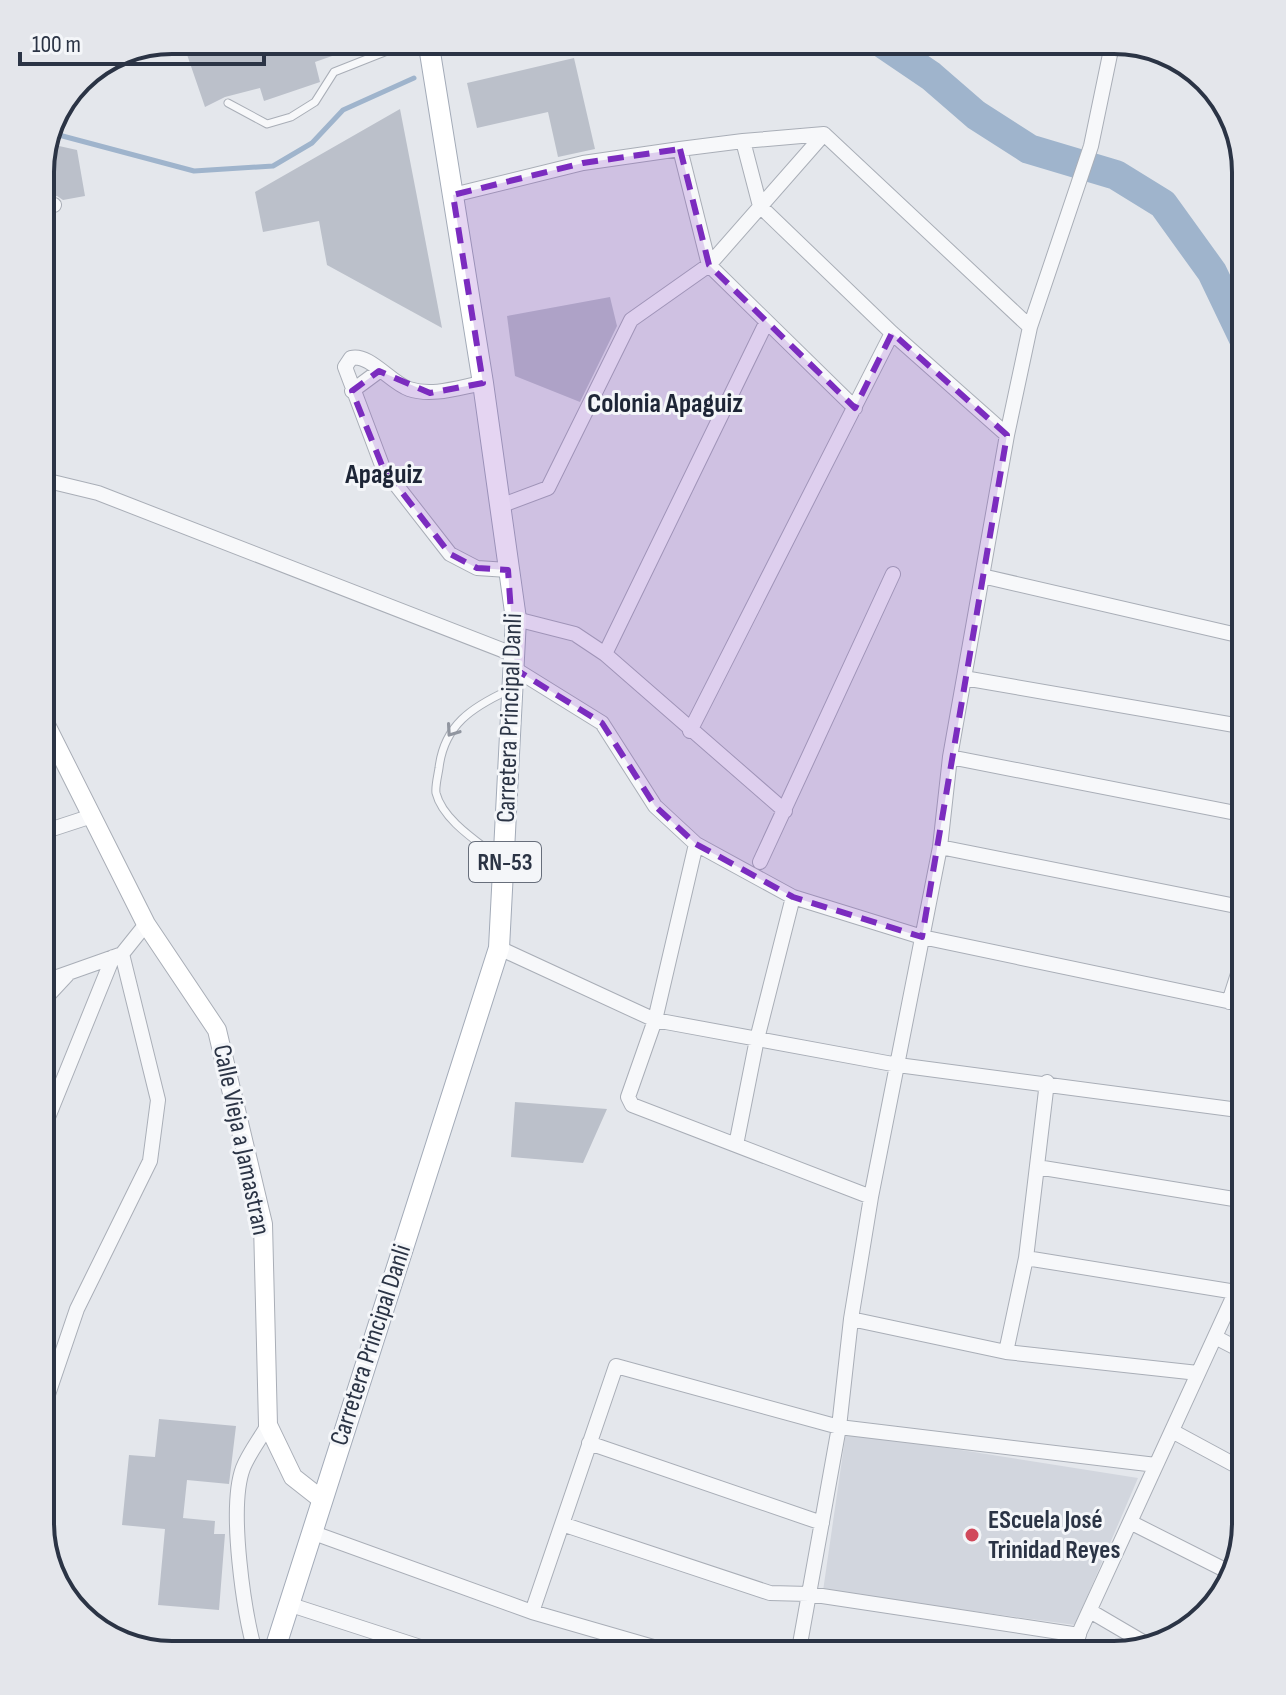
<svg xmlns="http://www.w3.org/2000/svg" width="1286" height="1695" viewBox="0 0 1286 1695" font-family="'Sofia Sans Condensed',sans-serif">
<style>
.built{fill:#d2d6de}
.lines{fill:none;stroke-linecap:round;stroke-linejoin:round}
.stream{stroke:#9fb4cc;stroke-width:5}
.river{stroke:#9fb4cc;stroke-width:30}
.building{fill:#bbc0ca}
.lane-casing{stroke:#a9aeb7;stroke-width:9}
.street-casing{stroke:#a9aeb7;stroke-width:16}
.secondary-casing{stroke:#a9aeb7;stroke-width:20}
.primary-casing{stroke:#a3abb8;stroke-width:22}
.lane{stroke:#f7f8fa;stroke-width:7}
.street{stroke:#f7f8fa;stroke-width:14}
.secondary{stroke:#fff;stroke-width:18}
.primary{stroke:#fff;stroke-width:20}
.oneway{stroke:#9196a0}
.marked{fill:#7b2cbf;fill-opacity:0.2;stroke:#7b2cbf;stroke-width:6;stroke-dasharray:16 10;stroke-linejoin:round}
.poi-dot{fill:#d1495b;stroke:#f4f6f9;stroke-width:3}
.labels{text-anchor:middle;dominant-baseline:central;stroke-width:6;stroke-linejoin:round;paint-order:stroke}
.shield{fill:#f4f6f9;stroke:#676e7b;stroke-width:2}
.shield-label{font-size:24px;font-weight:bold;fill:#2b3445}
.street-label{font-size:26px;fill:#2b3445;stroke:#f4f6f9}
.poi-label{font-size:26px;font-weight:bold;fill:#2b3445;stroke:#f4f6f9;text-anchor:start}
.neighbourhood-label{font-size:28px;font-weight:bold;fill:#1d2536;stroke:#f4f6f9}
.rim{fill:none;stroke:#2b3445;stroke-width:4}
</style>
<rect width="100%" height="100%" fill="#e4e7ec"/>
<path class="built" d="M846 1432 1138 1478 1075 1625 823 1591Z"/>
<g class="lines">
<path class="stream" d="M457 42 460 40
M55 134 194 171 273 166 312 143 343 110 414 78"/>
<path class="river" d="M878 40 931 76 976 115 1029 149 1116 175 1163 204 1212 272 1246 343"/>
</g>
<path class="building" d="M182 40H372V42L315 62 320 82 264 101 260 88 225 97 205 107Z
M574 58 595 149 558 157 548 112 477 128 467 83Z
M400 109 418 202 442 328 327 265 319 221 263 232 255 192Z
M50 144 77 150 85 196 63 200 57 196 40 197V163Z
M610 297 617 326 580 402 515 376 507 316Z
M515 1102 607 1109 583 1163 511 1157Z
M159 1419 236 1426 229 1484 187 1480 183 1518 215 1521 214 1534H225L219 1610 158 1605 165 1529 122 1525 129 1455 155 1457Z"/>
<g class="lines">
<g class="lane-casing">
<path id="lane" d="M228 103 267 124 291 117 315 102 334 72 415 40
M501 860C480 843 443 821 436 793 435 786 438 775 439 768 444 725 472 707 509 690"/>
</g>
<g class="street-casing">
<path id="street" d="M1182 59 1226 104
M743 141 824 134 1030 327
M680 149 743 141 760 206 892 333 1007 435
M453 195 583 163 680 149 709 265 855 408
M40 207 54 205
M483 383C460 387 433 397 409 389 391 383 369 353 351 358L345 367 383 468 450 554 477 568 508 570
M352 391 379 371
M40 479 98 493 515 655
M500 506 548 488 631 320 709 265 824 134
M982 576 1246 637
M516 619 575 634 605 654 785 811
M605 654 766 323
M515 669 602 723 655 806 696 844 793 897 922 937 1246 1005
M964 678 1246 727
M690 731 892 333
M950 757 1246 815
M40 833 92 816
M696 844 655 1020 628 1097 632 1105 871 1197
M940 847 1246 908
M760 862 893 574
M499 948 655 1020 898 1065 1246 1111
M40 983 122 954 146 924
M1229 1002 1246 949
M40 1004 67 975
M40 1137 113 957
M736 1145 757 1039 793 897
M1037 1167 1246 1201
M1026 1258 1236 1292
M851 1319 1006 1352 1198 1373
M1215 1337 1246 1353
M1006 1352 1026 1258 1047 1082
M40 1418 77 1309 150 1161 158 1100 122 954
M1172 1431 1246 1471
M589 1443 822 1523
M1130 1522 1233 1574
M562 1524 770 1593 809 1594 1079 1635
M311 1532 532 1612 681 1655
M288 1604 445 1655
M1090 1611 1148 1645
M532 1612 616 1366 839 1427 1156 1465
M256 1655C244 1614 228 1508 243 1468 249 1453 260 1439 268 1425
M798 1655 839 1427 851 1319 871 1197 940 847 950 757 1007 435 1030 327 1091 146 1113 40
M1069 1655 1246 1269"/>
</g>
<g class="secondary-casing">
<path id="secondary" d="M40 713 146 924 217 1030 263 1224 268 1425 293 1477 321 1499"/>
</g>
<g class="primary-casing">
<path id="primary" d="M273 1655 499 948 516 619 483 383 428 40"/>
</g>
<use href="#lane" class="lane"/>
<use href="#street" class="street"/>
<use href="#secondary" class="secondary"/>
<use href="#primary" class="primary"/>
</g>
<defs><path id="oneway-chevron" d="M-2-3.5L2.5 0L-2 3.5" fill="none" stroke-width="1.6" stroke-linecap="round" stroke-linejoin="round" transform="scale(2)"/></defs>
<use class="oneway" href="#oneway-chevron" transform="translate(452 731) rotate(125)"/>
<path class="marked" d="M680 149 709 265 855 408 892 333 1007 435 922 937 793 897 696 844 655 806 602 723 515 669 508 570 477 568 450 554 383 468 352 391 379 371 430 393 483 383 453 195 583 163Z"/>
<circle class="poi-dot" cx="972" cy="1535" r="8"/>
<g class="labels">
<rect class="shield" x="469" y="842" width="72" height="40" rx="6"/>
<g class="shield-label">
<text x="505" y="862">RN-53</text>
</g>
<g class="street-label">
<text transform="translate(510 718) rotate(-88)">Carretera Principal Danli</text>
<text transform="translate(241 1140) rotate(78)">Calle Vieja a Jamastran</text>
<text transform="translate(371 1345) rotate(-72)">Carretera Principal Danli</text>
</g>
<g class="poi-label">
<text x="988" y="1520">EScuela José<tspan x="988" dy="30">Trinidad Reyes</tspan></text>
</g>
<g class="neighbourhood-label">
<text x="665" y="403">Colonia Apaguiz</text>
<text x="384" y="474">Apaguiz</text>
</g>
</g>
<path d="M0 0H1286V1695H0ZM172 54H1114A118 118 0 0 1 1232 172V1523A118 118 0 0 1 1114 1641H172A118 118 0 0 1 54 1523V172A118 118 0 0 1 172 54Z" fill="#e4e6eb" fill-rule="evenodd"/>
<path class="rim" d="M172 54H1114A118 118 0 0 1 1232 172V1523A118 118 0 0 1 1114 1641H172A118 118 0 0 1 54 1523V172A118 118 0 0 1 172 54Z"/>
<path d="M20 52v12h244v-12" fill="none" stroke="#2b3445" stroke-width="4"/>
<text x="32" y="52" font-size="24" fill="#2b3445" stroke="#f4f6f9" stroke-width="6" paint-order="stroke">100 m</text>
</svg>
